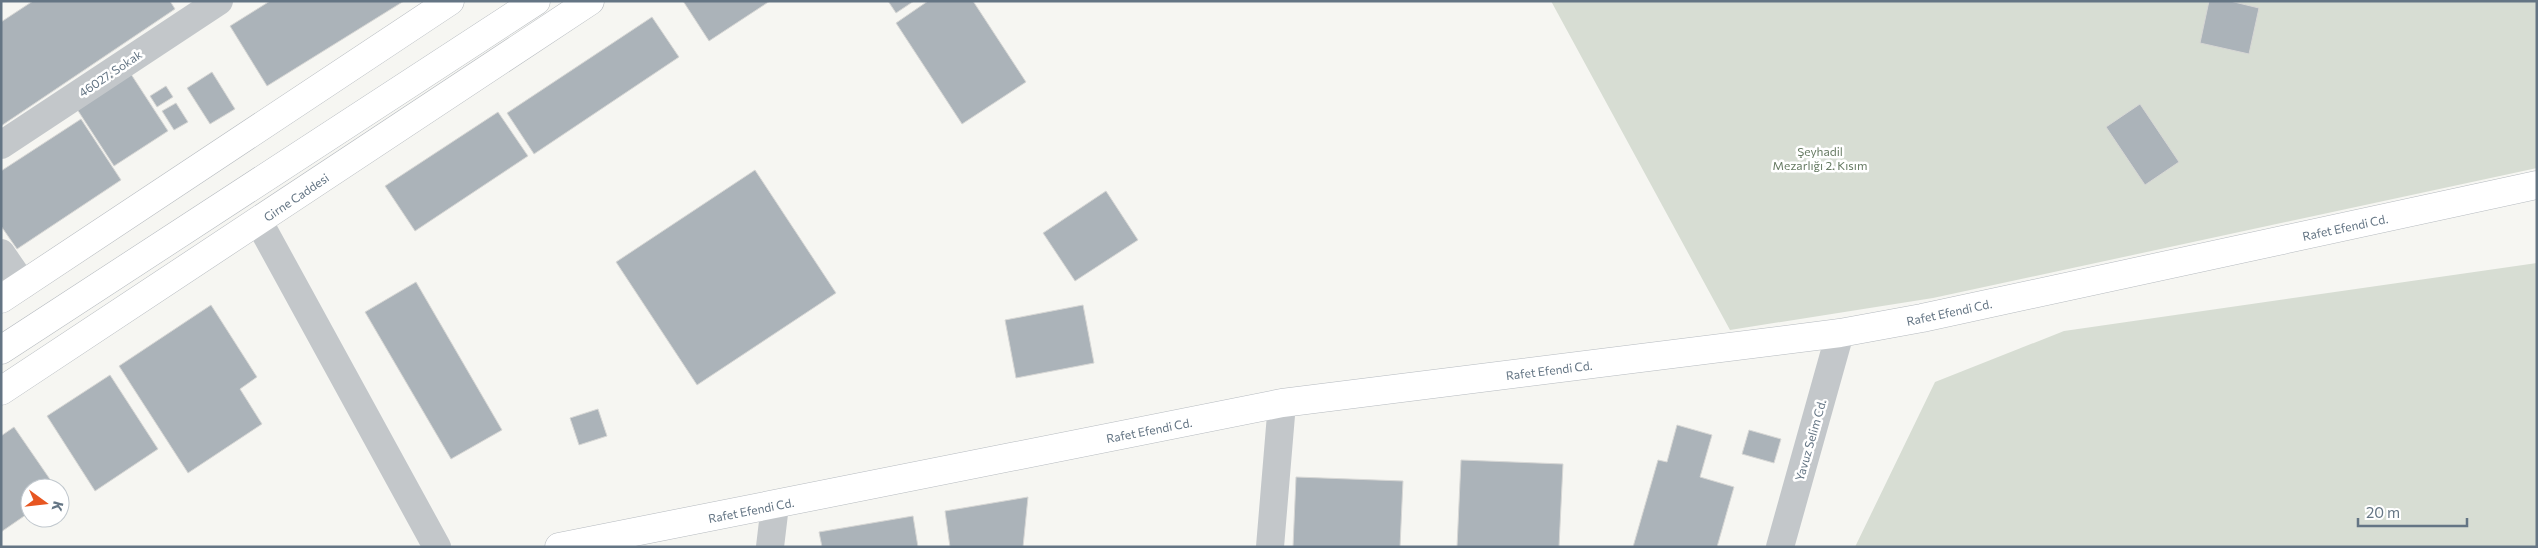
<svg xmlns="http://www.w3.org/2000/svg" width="2538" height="548" viewBox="0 0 2538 548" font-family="Commissioner,sans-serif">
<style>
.green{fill:#d7ddd3}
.building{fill:#abb3b9;stroke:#d7d7d5}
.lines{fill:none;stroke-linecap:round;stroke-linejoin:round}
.secondary-casing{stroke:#b5babf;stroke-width:29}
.minor{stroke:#c3c7ca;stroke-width:28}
.secondary{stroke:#fff;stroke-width:28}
.labels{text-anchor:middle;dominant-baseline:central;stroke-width:5;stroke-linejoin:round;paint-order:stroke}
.street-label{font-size:12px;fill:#647584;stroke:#fff}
.park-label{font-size:12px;fill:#677b63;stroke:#fff}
</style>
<rect width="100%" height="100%" fill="#f6f6f2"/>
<path class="green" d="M1551 1H2537V168L1933 298 1730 330Z
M2537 263V547H1855L1935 382 2064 331Z"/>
<path class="building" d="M33 1H170L175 9 1 126V22Z
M270 1H404L267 86 230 26Z
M683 1H770L709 41Z
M888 1H914L896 13Z
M928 1H973L1026 82 962 124 896 23Z
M2209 1H2230L2259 8 2249 54 2200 43Z
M652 17 679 57 534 154 507 113Z
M127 68 168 131 114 166 73 103Z
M212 72 235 109 210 124 187 88Z
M166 86 173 97 157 107 150 96Z
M176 103 188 122 174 130 162 111Z
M2140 104 2179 162 2145 185 2106 127Z
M498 112 528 156 415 231 385 186Z
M81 119 121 180 17 249 1 226V171Z
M755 170 836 293 697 385 616 262Z
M1106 191 1138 240 1075 281 1043 233Z
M416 282 502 430 451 459 365 312Z
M211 305 257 377 240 389 262 424 188 473 119 366Z
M1083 305 1094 363 1016 378 1005 320Z
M110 375 158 449 95 491 47 416Z
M598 409 607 436 579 445 570 418Z
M1677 425 1712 435 1700 477 1734 487 1717 547H1633L1658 460 1667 462Z
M14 427 56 488H30V512L1 532V436Z
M1749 430 1781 439 1774 463 1742 454Z
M1461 460 1563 464 1559 547H1457Z
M1296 477 1403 481 1400 547H1293Z
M1028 497 1023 547H950L945 511Z
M913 516 918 547H822L819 532Z"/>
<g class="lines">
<g class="secondary-casing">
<path id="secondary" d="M1 299 450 1
M1 350 536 1
M1 391 590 1
M559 547 1282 403 1840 333 1922 318 2537 185"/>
</g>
<path class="minor" d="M1 145 219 1
M259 222 437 547
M1 253 23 285
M770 547 775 505
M1270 547 1282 403
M1780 547 1840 333"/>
<use href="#secondary" class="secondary"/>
</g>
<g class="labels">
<g class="street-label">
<text transform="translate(110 73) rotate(-34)">46027. Sokak</text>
<text transform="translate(296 197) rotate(-34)">Girne Caddesi</text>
<text transform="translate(2345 227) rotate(-12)">Rafet Efendi Cd.</text>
<text transform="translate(1949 312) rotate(-12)">Rafet Efendi Cd.</text>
<text transform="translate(1549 370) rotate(-7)">Rafet Efendi Cd.</text>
<text transform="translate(1149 430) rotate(-11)">Rafet Efendi Cd.</text>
<text transform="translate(1810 440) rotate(-74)">Yavuz Selim Cd.</text>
<text transform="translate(751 510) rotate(-11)">Rafet Efendi Cd.</text>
</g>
<g class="park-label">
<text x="1820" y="151">Şeyhadil<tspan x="1820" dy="14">Mezarlığı 2. Kısım</tspan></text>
</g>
</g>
<rect width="2538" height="548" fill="none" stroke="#647584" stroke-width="5"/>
<g transform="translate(45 503) rotate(105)"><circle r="24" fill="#ffffff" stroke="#c1c8ce"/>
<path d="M0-4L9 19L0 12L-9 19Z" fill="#e75621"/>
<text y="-8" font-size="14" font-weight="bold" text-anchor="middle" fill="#647584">K</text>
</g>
<path d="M2358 518v8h109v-8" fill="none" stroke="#647584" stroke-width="2.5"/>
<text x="2366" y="518" font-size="15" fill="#647584" stroke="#ffffff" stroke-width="4" paint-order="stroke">20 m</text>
</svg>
